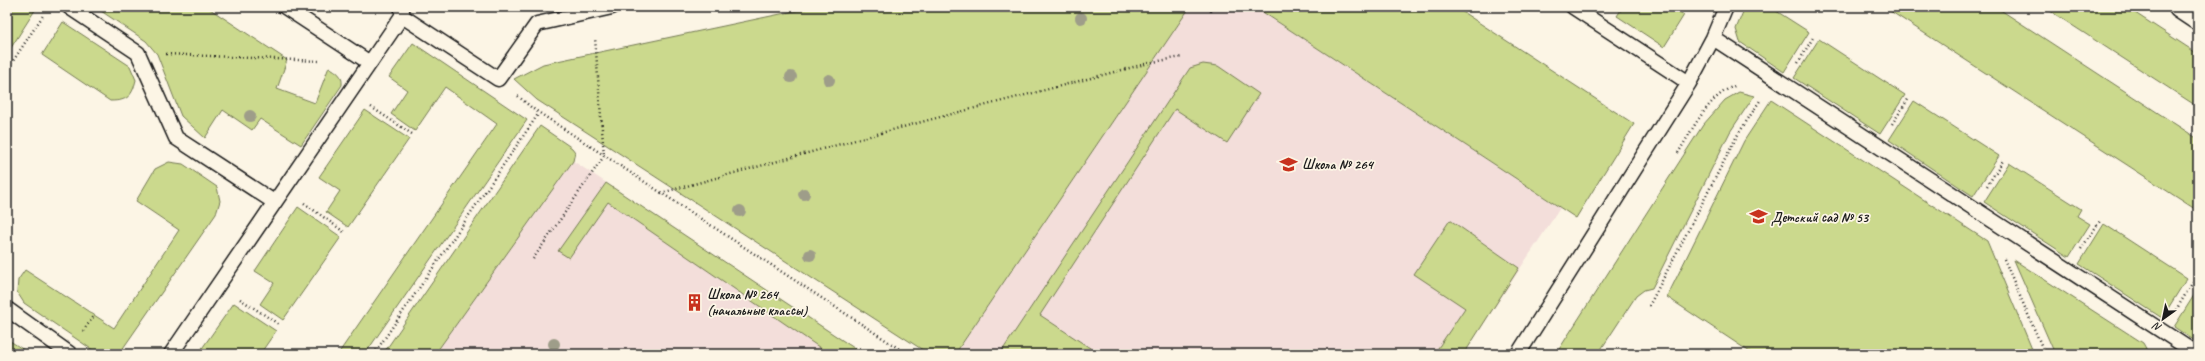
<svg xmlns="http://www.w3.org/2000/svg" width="2205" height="361" font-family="Caveat,sans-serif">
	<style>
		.built { fill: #f3deda }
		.green { fill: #cbd98d; stroke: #747a54 }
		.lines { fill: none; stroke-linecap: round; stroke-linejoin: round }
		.service-casing { stroke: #1c1c1c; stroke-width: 17 }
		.tertiary-casing { stroke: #1c1c1c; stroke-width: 25 }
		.path { stroke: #1c1c1c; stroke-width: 2.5; stroke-dasharray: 1 3; stroke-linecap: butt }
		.service { stroke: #fcf5e5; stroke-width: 14 }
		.tertiary { stroke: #fcf5e5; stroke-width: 22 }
		.tree { fill: #9e9d89 }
		.labels { text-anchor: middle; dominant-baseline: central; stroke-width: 3.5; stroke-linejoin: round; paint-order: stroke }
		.poi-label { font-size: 14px; font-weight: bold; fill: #1c1c1c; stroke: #fcf5e5; text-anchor: start }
	</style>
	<rect width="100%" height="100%" fill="#fcf5e5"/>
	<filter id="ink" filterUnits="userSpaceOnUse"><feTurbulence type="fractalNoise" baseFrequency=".025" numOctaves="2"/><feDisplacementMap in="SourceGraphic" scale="8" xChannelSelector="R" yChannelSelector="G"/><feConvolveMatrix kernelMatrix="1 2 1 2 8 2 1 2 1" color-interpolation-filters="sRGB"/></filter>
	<g filter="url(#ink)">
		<path class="built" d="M1190,7H1255L1560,208L1464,354H955Z
			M573,161L593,174L863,354H435Z"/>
		<path class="green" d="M7,7H37L7,54Z
			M95,7H207L287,60L277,89L315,103L329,67C337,72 343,75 342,85L301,145L260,119L252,130L223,110L205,138L181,116L157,54L146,41Z
			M814,7H1190L955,354H929L537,100L514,79L543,64Z
			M1255,7H1455L1634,124L1576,218Z
			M1623,7H1672L1684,15L1664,47L1617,16Z
			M1745,7H1770L1809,32L1784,72L1740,42L1736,29Z
			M1884,7H1996L2198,139V211Z
			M2044,7H2126L2198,54V107Z
			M63,22L130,66L136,80C132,96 128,101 110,101L42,55Z
			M1819,39L1905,95L1880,134L1794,78Z
			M413,43L527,120L365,354H338L497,124L445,87L415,131L391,114L407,90L389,77Z
			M1203,64L1218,66L1259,94L1227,143L1175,109L1040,315L1093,350L1091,354H1000L1190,68Z
			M1739,92L1754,96L1730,132L1652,288L1644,290L1636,296L1598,354H1556L1703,125L1725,100Z
			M1771,100L1987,241L2034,354H1753L1667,297L1744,141Z
			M1914,101L1999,156L1973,196L1889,140Z
			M365,110L409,139L348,227L326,212L340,191L319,177Z
			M540,126L572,148L575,152L573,161L435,354H383Z
			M169,162L183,164L217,187L220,201L216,214L119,354L97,353L24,303L17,292L18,280L25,270L114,328L179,230L136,201L155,169Z
			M2009,163L2081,209L2077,216L2090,224L2069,257L1984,202Z
			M606,183L863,354H829L608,202L569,258L558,251Z
			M298,207L341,237L283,320L260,304L274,283L255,271Z
			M1450,220L1519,268L1464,354H1434L1465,308L1414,274Z
			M2104,224L2187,278L2162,318L2079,264Z
			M2014,260L2143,343L2149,354H2055Z
			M2198,289V343L2174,327Z
			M234,303L276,331L260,354H198Z
			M7,339L30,354H7Z"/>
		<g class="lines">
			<defs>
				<path id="service" d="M69,7L138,53L176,138L274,202
					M285,7L370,63
					M402,7V16L498,79L537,24L612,7
					M1573,7L1689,83
					M1713,38L2197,354
					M7,309L70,354
					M171,354L402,16
					M1518,354L1689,83L1713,38L1726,7"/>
				<path id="tertiary" d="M2180,7L2198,19"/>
			</defs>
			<use href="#service" class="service-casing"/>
			<use href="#tertiary" class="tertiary-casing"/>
			<path class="path" d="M1211,7V14
				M166,54L319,61
				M1798,63L1814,36
				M9,67L44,14
				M518,96L532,108L907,354
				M371,107L412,134
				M1892,124L1909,98
				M1678,153C1693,129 1708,95 1737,85
				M1987,186L2004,159
				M661,193L925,121L1153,62L1182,57
				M304,203L344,232
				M2081,249L2100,221
				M533,259L604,156L595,38
				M2004,259L2045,354
				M240,299L280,325
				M1649,306L1737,136L1761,99
				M2176,310L2193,282
				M83,331L94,316
				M374,354L539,113"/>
			<use href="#service" class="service"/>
			<use href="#tertiary" class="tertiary"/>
		</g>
		<g class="tree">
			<circle cx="1081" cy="18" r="6"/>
			<circle cx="791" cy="77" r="6"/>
			<circle cx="829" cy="80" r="6"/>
			<circle cx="250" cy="116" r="6"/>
			<circle cx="804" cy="194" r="6"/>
			<circle cx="740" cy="211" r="6"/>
			<circle cx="810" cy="255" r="6"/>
			<circle cx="554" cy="344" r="6"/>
		</g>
	</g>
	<defs>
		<symbol id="school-bare" viewBox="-9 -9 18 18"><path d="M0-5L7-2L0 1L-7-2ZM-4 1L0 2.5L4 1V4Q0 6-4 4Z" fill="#c8321e" stroke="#fcf5e5" stroke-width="2.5" paint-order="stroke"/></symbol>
		<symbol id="building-bare" viewBox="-9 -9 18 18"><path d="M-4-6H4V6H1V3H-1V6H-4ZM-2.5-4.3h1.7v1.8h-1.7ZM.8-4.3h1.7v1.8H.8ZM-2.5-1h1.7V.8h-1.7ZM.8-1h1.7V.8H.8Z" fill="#c8321e" stroke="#fcf5e5" stroke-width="2.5" paint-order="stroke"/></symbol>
	</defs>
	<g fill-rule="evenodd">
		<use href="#school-bare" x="1276" y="152" width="25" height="25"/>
		<use href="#school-bare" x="1746" y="204" width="25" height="25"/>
		<use href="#building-bare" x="682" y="290" width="25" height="25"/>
	</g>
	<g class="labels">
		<g class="poi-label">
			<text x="1302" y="164">Школа № 264</text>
			<text x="1771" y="217">Детский сад № 53</text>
			<text x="707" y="294">Школа № 264<tspan x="707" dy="16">(начальные классы)</tspan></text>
		</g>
	</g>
	<rect width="2205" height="361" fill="none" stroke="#fcf5e5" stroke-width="24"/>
	<rect x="12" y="12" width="2181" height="337" fill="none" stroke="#1c1c1c" stroke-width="1.5" filter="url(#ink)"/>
	<g transform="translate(2163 319) rotate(213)" stroke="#fcf5e5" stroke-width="3" paint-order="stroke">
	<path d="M0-3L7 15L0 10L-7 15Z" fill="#1c1c1c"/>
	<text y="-6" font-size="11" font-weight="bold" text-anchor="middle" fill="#1c1c1c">N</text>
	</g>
</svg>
